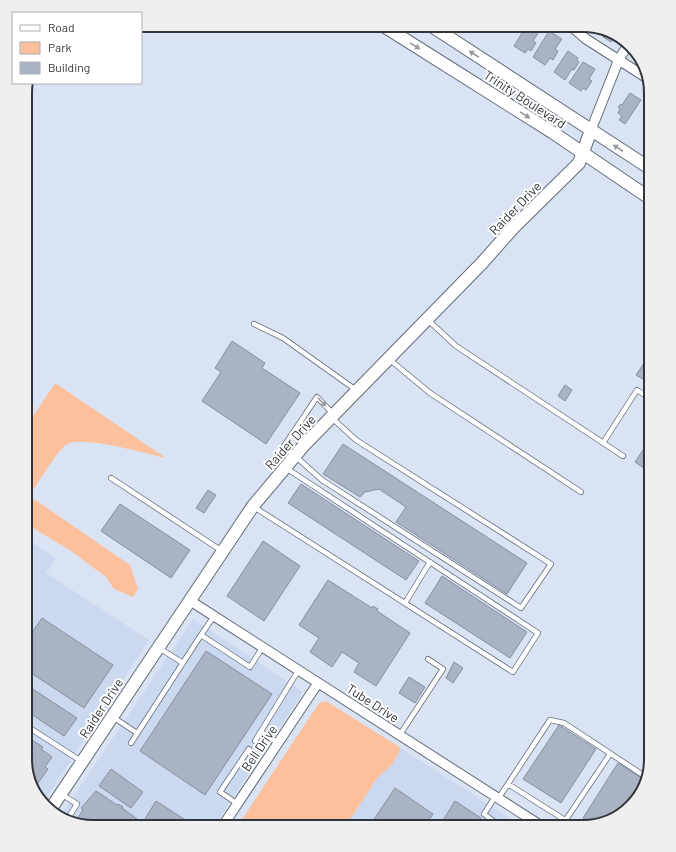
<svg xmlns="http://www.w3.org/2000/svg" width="676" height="852" font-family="Barlow,sans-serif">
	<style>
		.built { fill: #cbd9f0 }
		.green { fill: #fdc09c }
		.building { fill: #aab3c3; stroke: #868f9e }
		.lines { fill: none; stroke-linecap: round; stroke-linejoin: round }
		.lane-casing { stroke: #636c7a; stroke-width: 6 }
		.street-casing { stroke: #636c7a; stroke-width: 11 }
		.secondary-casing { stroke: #636c7a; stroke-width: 14 }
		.lane { stroke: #fff; stroke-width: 4.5 }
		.street { stroke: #fff; stroke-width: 9 }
		.secondary { stroke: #fff; stroke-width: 12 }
		.oneway { fill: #989a9d }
		.labels { text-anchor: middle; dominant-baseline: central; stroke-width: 4; stroke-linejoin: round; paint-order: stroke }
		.street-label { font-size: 13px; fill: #31353b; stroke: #fff }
		.rim { fill: none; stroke: #31353b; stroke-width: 2 }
	</style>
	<rect width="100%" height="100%" fill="#d9e3f3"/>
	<path class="built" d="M25,538L56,558L46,573L149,640L43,803L36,796L25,759Z
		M193,619L303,692L215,825L219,827H89L59,818Z
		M401,748L523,827H345L378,777L392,765Z"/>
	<path class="green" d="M55,383L166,458C147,454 80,434 66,445C56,452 41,479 33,490L31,497L130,565L138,589L133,597L114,589L106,577L71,551L25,523V428Z
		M326,701L401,748L392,765L378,777L345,827H237L319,703Z"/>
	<path class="building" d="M527,25H543L533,41L536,43L531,51L528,49L525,53L514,46Z
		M594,27L617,34L623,40L620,44L613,39L611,42L603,37L605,34Z
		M549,31L562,39L555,49L558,51L553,60L550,58L545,65L533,57Z
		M568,51L578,58L577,60L579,62L574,70L572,69L565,80L554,72Z
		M583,62L595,69L589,79L592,81L586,90L583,88L581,91L569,83Z
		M630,93L641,100L625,124L619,120L622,116L618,113L620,109L618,107L621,104L622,105Z
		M232,341L265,363L262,368L300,393L266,444L202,401L221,372L215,368Z
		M651,353V384L636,375Z
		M565,385L572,390L565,401L558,396Z
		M651,438V473L635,462Z
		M343,444L527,563L507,594L396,522L406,507L379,489L365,492L360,497L323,474Z
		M301,484L419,561L406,580L288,503Z
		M208,490L216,495L204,513L196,508Z
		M120,504L190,550L171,578L101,531Z
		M263,541L300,566L264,621L227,596Z
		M442,576L527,632L510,658L425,603Z
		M328,580L372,608L373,606L378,609L377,611L410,633L376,686L354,672L359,663L342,652L332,667L310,652L319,638L299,625Z
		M42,618L113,665L84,708L25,669V643Z
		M206,651L272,694L205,795L140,751Z
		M454,662L463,668L453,683L446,678Z
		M409,677L425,687L415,703L399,693Z
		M25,684L77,718L64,736L25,710Z
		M559,725L596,749L561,803L523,779Z
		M29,738L43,747L41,749L52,757L45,767L48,769L38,783L36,782L33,786L25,759V739L28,741Z
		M618,763L645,780L642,793L620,816L593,824L583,818Z
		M111,769L143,792L131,808L99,786Z
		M395,788L433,814L424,827H369Z
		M96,791L117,805L118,804L123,807L122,808L137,819L132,827H96L77,819L83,810L81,808Z
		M156,801L187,821L183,827H140Z
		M455,801L481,818L475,827H439Z"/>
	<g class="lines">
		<defs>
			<path id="lane" d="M428,320L456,346L623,456
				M254,324L283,338L356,390
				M389,359L430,393L581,492
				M332,418L356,440L551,564L521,608L322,480L284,446L317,397L333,414
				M603,443L637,390L651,399
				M111,478L222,551
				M254,507L513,672L538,633L286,468
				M405,603L430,562
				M214,616L201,635L250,667L262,648
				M159,648L183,663
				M113,717L137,733
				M25,725L81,761
				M261,732L278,743
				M399,736L443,669L428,659
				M255,741L298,671
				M131,743L201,635
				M508,784L576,827
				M61,794L77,804L67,820
				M498,799L550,720L564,723L646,777
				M238,804L220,792L249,749
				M493,827L496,823L484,814L495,797
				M561,827L610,754"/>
			<path id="street" d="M570,25L586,39L647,78
				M591,130L619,59L628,45
				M189,600L543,827
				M222,827L318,683"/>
			<path id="secondary" d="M382,25L552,132L651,199
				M430,25L651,169
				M50,810L253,506L305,444L482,263L514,227L579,163L591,130"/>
		</defs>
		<use href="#lane" class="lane-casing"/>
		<use href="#street" class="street-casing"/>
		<use href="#secondary" class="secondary-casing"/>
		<use href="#lane" class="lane"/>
		<use href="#street" class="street"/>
		<use href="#secondary" class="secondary"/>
	</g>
	<defs><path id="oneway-solid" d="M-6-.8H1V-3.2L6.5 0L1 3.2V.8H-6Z"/></defs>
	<g class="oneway">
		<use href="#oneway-solid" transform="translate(415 46) rotate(32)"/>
		<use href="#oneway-solid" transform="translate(474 54) rotate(-147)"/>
		<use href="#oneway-solid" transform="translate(525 115) rotate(32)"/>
		<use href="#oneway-solid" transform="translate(618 148) rotate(-147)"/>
		<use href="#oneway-solid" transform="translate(322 402) rotate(46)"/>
	</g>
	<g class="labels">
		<g class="street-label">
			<text transform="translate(525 99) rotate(33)">Trinity Boulevard</text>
			<text transform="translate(515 208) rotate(-46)">Raider Drive</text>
			<text transform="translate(290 442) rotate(-48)">Raider Drive</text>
			<text transform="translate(373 703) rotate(33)">Tube Drive</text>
			<text transform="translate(101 708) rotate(-57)">Raider Drive</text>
			<text transform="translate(259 748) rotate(-56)">Bell Drive</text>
		</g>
	</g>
	<path d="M0 0H676V852H0ZM93 32H583A61 61 0 0 1 644 93V759A61 61 0 0 1 583 820H93A61 61 0 0 1 32 759V93A61 61 0 0 1 93 32Z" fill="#efefef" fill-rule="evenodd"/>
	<path class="rim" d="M93 32H583A61 61 0 0 1 644 93V759A61 61 0 0 1 583 820H93A61 61 0 0 1 32 759V93A61 61 0 0 1 93 32Z"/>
	<rect x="12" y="12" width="130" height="72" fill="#ffffff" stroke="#adaeb1"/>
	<rect x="20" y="25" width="20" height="6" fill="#ffffff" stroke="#adaeb1"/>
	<text x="48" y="32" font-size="12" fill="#31353b">Road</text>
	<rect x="20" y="42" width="20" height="12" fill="#fdc09c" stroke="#adaeb1"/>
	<text x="48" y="52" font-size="12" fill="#31353b">Park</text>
	<rect x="20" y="62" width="20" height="12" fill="#aab3c3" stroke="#adaeb1"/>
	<text x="48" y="72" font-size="12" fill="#31353b">Building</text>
</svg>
